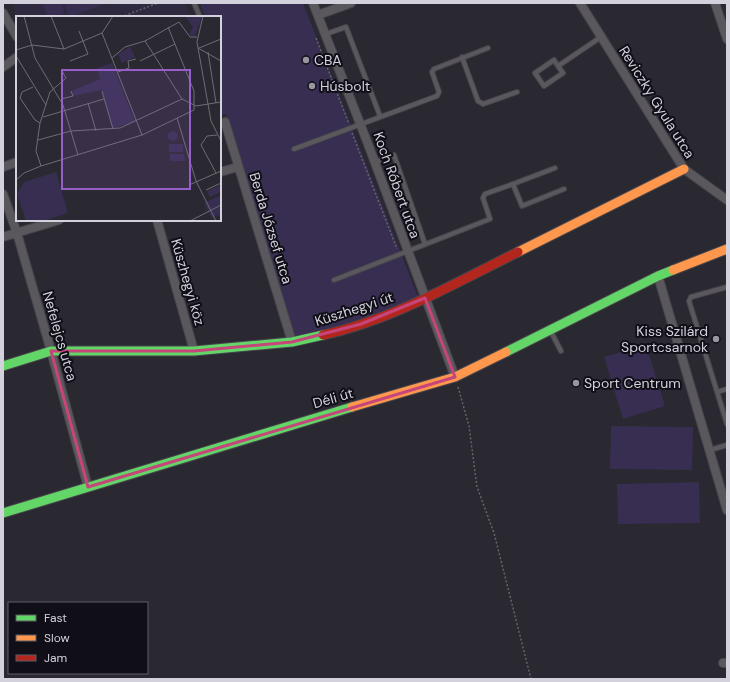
<svg xmlns="http://www.w3.org/2000/svg" width="730" height="682" font-family="'DM Sans',sans-serif">
	<style>
		.built { fill: #2f2a3f }
		.green { fill: #382e52 }
		.lines { fill: none; stroke-linecap: round; stroke-linejoin: round }
		.lane-casing { stroke: #46444c; stroke-width: 6 }
		.street-casing { stroke: #46444c; stroke-width: 10 }
		.fast-casing { stroke: #46444c; stroke-width: 11 }
		.slow-casing { stroke: #46444c; stroke-width: 11 }
		.jam-casing { stroke: #46444c; stroke-width: 11 }
		.path { stroke: #666468; stroke-width: 1.5; stroke-dasharray: 2 2; stroke-linecap: butt }
		.lane { stroke: #5a585c; stroke-width: 4 }
		.street { stroke: #5a585c; stroke-width: 8 }
		.fast { stroke: #63d668; stroke-width: 9 }
		.slow { stroke: #ff974d; stroke-width: 9 }
		.jam { stroke: #b3261e; stroke-width: 9 }
		.marked { fill: none; stroke: #c6467b; stroke-width: 3; stroke-linejoin: round }
		.poi-dot { fill: #9896a0; stroke: #100e16; stroke-width: 1.5 }
		.labels { text-anchor: middle; dominant-baseline: central; stroke-width: 4; stroke-linejoin: round; paint-order: stroke }
		.poi-label { font-size: 14px; fill: #d3d1dc; stroke: #100e16; text-anchor: start }
		.street-label { font-size: 14px; fill: #d3d1dc; stroke: #100e16 }
		.inset-road { fill: none; stroke: #6e6c75; stroke-width: 1 }
		.view { fill: #955ec8; fill-opacity: 0.15; stroke: #955ec8; stroke-width: 2 }
		.inset-edge { fill: none; stroke: #d3d1dc; stroke-width: 2 }
	</style>
	<rect width="100%" height="100%" fill="#2a2831"/>
	<path class="built" d="M12,3H185L191,17H17V18Z"/>
	<path class="green" d="M42,3H61L65,13L55,17H48Z
		M64,3H107L69,17Z
		M200,3H303L418,297L362,319L325,330L293,337L226,114L220,115V17H205Z
		M646,345L665,406L623,419L604,357Z
		M611,426L693,427L692,470L610,469Z
		M699,482L700,523L618,524L617,484Z"/>
	<g class="lines">
		<defs>
			<path id="lane" d="M194,3L200,17
				M326,34L346,27L380,116
				M462,57L478,101L483,104L517,92
				M558,66L563,73L544,86L535,73L554,60L558,66L601,37
				M294,149L437,96L439,92L432,72L434,69L488,48
				M375,162L394,155L425,244
				M513,184L555,168
				M334,280L490,219L483,198L485,194L513,184L522,206L564,189
				M727,287L691,297L689,301L727,424
				M550,330L561,351
				M717,392L727,389
				M710,450L727,445"/>
			<path id="street" d="M313,3L368,144L455,377
				M580,3L684,169L727,200
				M715,3L727,39
				M3,13L17,37
				M318,15L351,3
				M3,67L17,57
				M225,122L292,342
				M3,167L17,162
				M220,172L238,167
				M3,194L17,233L51,351L88,487
				M157,220L194,351
				M3,237L59,220
				M658,276L727,510
				M723,663H727"/>
			<path id="fast" d="M506,352L658,276L673,270
				M3,366L51,351H194L292,342L323,335
				M3,513L352,407"/>
			<path id="slow" d="M518,252L684,169
				M673,270L727,249
				M352,407L455,377L506,352"/>
			<path id="jam" d="M323,335C392,320 455,283 518,252"/>
		</defs>
		<use href="#lane" class="lane-casing"/>
		<use href="#street" class="street-casing"/>
		<use href="#fast" class="fast-casing"/>
		<use href="#slow" class="slow-casing"/>
		<use href="#jam" class="jam-casing"/>
		<path class="path" d="M121,17L158,3
			M316,38L349,124
			M352,133L397,249
			M458,387L469,426L477,487L494,533L531,679"/>
		<use href="#lane" class="lane"/>
		<use href="#street" class="street"/>
		<use href="#fast" class="fast"/>
		<use href="#slow" class="slow"/>
		<use href="#jam" class="jam"/>
	</g>
	<path class="marked" d="M425,298L455,377L88,487L51,351H194L292,342L361,324Z"/>
	<g class="poi-dot">
		<circle cx="306" cy="60" r="4"/>
		<circle cx="312" cy="86" r="4"/>
		<circle cx="716" cy="339" r="4"/>
		<circle cx="576" cy="383" r="4"/>
	</g>
	<g class="labels">
		<g class="poi-label">
			<text x="314" y="60">CBA</text>
			<text x="320" y="86">Húsbolt</text>
			<text x="708" y="331" text-anchor="end">Kiss Szilárd<tspan x="708" dy="16">Sportcsarnok</tspan></text>
			<text x="584" y="383">Sport Centrum</text>
		</g>
		<g class="street-label">
			<text transform="translate(657 102) rotate(58)">Reviczky Gyula utca</text>
			<text transform="translate(397 185) rotate(70)">Koch Róbert utca</text>
			<text transform="translate(271 228) rotate(73)">Berda József utca</text>
			<text transform="translate(188 282) rotate(74)">Küszhegyi köz</text>
			<text transform="translate(354 309) rotate(-18)">Küszhegyi út</text>
			<text transform="translate(60 336) rotate(74)">Nefelejcs utca</text>
			<text transform="translate(333 398) rotate(-16)">Déli út</text>
		</g>
	</g>
	<g transform="translate(16 16)">
		<rect width="205" height="205" fill="#2a2831"/>
		<path d="M169,0H186L179,20L173,19L177,11ZM114,31L119,41L106,47L102,38ZM96,47L119,106L97,112L86,74L57,80L56,75L84,63L81,52ZM152 120a5 5 0 1 1 10 0a5 5 0 1 1-10 0ZM153,128H167V136H153ZM154,138H168L169,145H154ZM40,156L52,197L27,205H10L1,178L8,166ZM205,169V176L194,181L191,175ZM205,179V202L202,199L196,202L188,187Z" fill="#382e52"/>
		<path class="inset-road" d="M8,0L19,42L47,89L62,139M35,0L48,33M187,0L181,26L195,105L205,125M86,17L126,119M129,25L166,83L180,90L205,86M182,32L205,45M183,32L205,23M0,34L16,29L48,33L86,17L97,0M192,36L200,87M0,40L30,89M96,42L109,31L129,25L163,6L174,21H181M54,45L72,38L63,15M124,45L159,28M102,56L113,52L112,45L120,43M17,71L6,76L4,82L19,104L24,107M86,75L97,113M45,83L57,80L55,75M72,87L80,115M27,101L88,83M161,102L180,165L200,205M22,124L55,115L104,112L166,83M25,150L20,135L24,107L34,76L50,62L46,55M200,157L185,129L191,120L201,119M0,164L8,157L25,150L126,119L178,94V75L152,11M173,169L205,155M190,174L205,167M174,205L205,189"/>
		<path class="view" d="M46,54H174V173H46Z"/>
		<rect width="205" height="205" class="inset-edge"/>
	</g>
	<rect width="730" height="682" fill="none" stroke="#d3d1dc" stroke-width="8"/>
	<rect x="8" y="602" width="140" height="72" fill="#100e16" stroke="#5e5c65"/>
	<rect x="16" y="615" width="20" height="6" fill="#63d668" stroke="#5e5c65"/>
	<text x="44" y="622" font-size="12" fill="#d3d1dc">Fast</text>
	<rect x="16" y="635" width="20" height="6" fill="#ff974d" stroke="#5e5c65"/>
	<text x="44" y="642" font-size="12" fill="#d3d1dc">Slow</text>
	<rect x="16" y="655" width="20" height="6" fill="#b3261e" stroke="#5e5c65"/>
	<text x="44" y="662" font-size="12" fill="#d3d1dc">Jam</text>
</svg>
